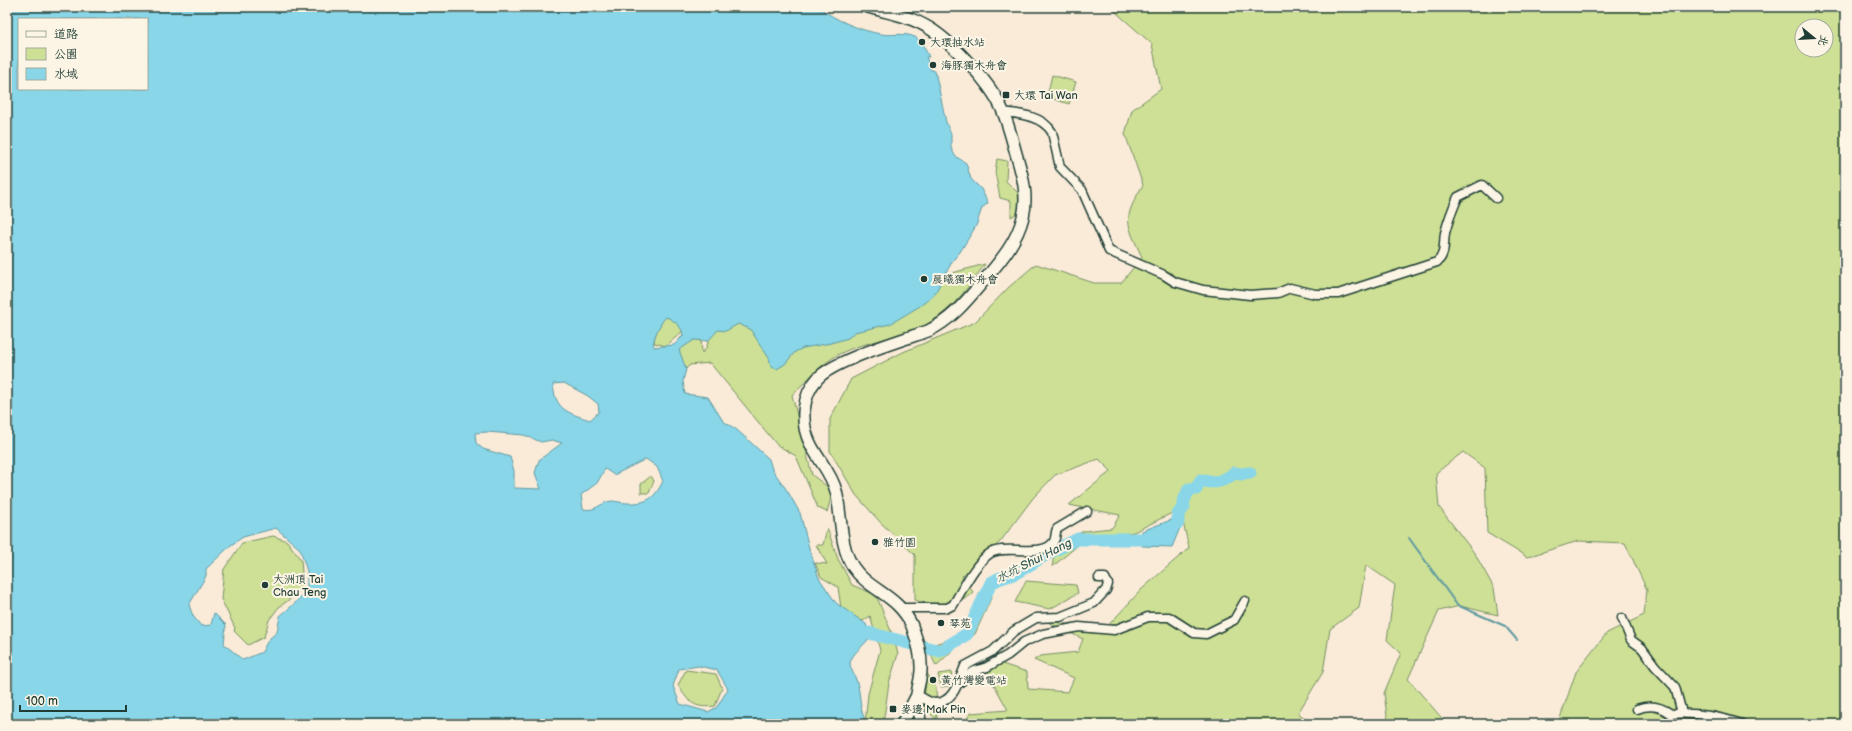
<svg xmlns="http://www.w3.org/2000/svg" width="1852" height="731" font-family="'Balsamiq Sans','LXGW WenKai TC',sans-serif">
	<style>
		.green { fill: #cde095; stroke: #768e64; fill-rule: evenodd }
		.water { fill: #89d6e9; stroke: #5f99a1; fill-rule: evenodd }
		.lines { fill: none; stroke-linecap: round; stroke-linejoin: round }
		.stream { stroke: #5f99a1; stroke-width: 2 }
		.river { stroke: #89d6e9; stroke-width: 13 }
		.minor-casing { stroke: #1f3d34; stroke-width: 11 }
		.major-casing { stroke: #1f3d34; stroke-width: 14 }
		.minor { stroke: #fcf5e5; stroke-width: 8 }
		.major { stroke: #fcf5e5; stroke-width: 11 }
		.poi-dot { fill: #1f3d34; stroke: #fcf5e5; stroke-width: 1.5 }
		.labels { text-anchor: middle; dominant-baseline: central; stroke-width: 4; stroke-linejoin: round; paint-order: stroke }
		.poi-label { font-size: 11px; fill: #1f3d34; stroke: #fcf5e5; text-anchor: start }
		.water-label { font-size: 12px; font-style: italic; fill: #345c58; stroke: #fcf5e5 }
	</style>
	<rect width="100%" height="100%" fill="#faebd8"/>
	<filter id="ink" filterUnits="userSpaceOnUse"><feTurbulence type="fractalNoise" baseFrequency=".025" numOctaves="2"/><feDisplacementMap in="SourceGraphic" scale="8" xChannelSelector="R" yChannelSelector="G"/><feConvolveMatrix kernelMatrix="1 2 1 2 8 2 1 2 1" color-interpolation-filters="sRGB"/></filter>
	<g filter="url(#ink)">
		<path class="green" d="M1110,7H1845V724H1558L1576,672L1607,633L1644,615L1647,590L1625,543L1578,541L1527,557L1487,533L1485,468L1463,452L1436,473L1439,507L1475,554L1494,588L1498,615L1460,606L1439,611L1408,679L1447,724H1388L1384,693L1401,653L1387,640L1395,585L1366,565L1359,608L1330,629L1323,672L1298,713L1313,724H962L971,713L1008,710L987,672L1002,664L1027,672L1028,689L1068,692L1074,678L1034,660L1040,656L1078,652L1083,639L1043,620L1104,630L1142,589L1189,548L1180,509L1134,532L1083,541L1052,567L1056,544L1084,531L1112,528L1120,515L1069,505L1111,471L1099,459L1055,475L1033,498L1000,542L962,576L973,592C954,611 937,607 915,600V555L881,523L856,495L830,451V419L851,379L903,352L975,322L1009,287L1036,264L1094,283H1121L1142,257C1126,222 1122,220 1143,185L1125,134L1132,110L1161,89L1152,44ZM1802,26H1826V50H1802Z
			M1052,75L1076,82L1069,104L1047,97Z
			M997,159L1007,161L1006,181L1019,194L1020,212L1011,217V201L1000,198L995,172Z
			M985,264C966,291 947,317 915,330C894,338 870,341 848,350C825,359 809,378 792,395L812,475L833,491L827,512L818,508L796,456L777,445L710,363L690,365L675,379L669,354L687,329L700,325L702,353L706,348L712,331L738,316L947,271L945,275Z
			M671,316L684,330L666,346L654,343L657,317Z
			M651,476L654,481L649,493H641V484Z
			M827,528L838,559L852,585L876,595L893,636L898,654L889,683L883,724H865L868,694L880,650L870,616L863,621L842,615L838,587L821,577L815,563L827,564L816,545H823Z
			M273,536L287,541L301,560L303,585L296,595L279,607L269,620L264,637L248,645L234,631L235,628L221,599L224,569L242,543Z
			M1026,581L1076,585L1078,593L1050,609L1015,602Z
			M979,593L992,596L975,634L957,646L936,666L927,646L962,636L979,605Z
			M686,670L716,674L722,688L715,706C694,709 688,702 678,685Z
			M952,672L949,686L941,687L938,674Z
			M927,673L936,688L937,720L923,707Z"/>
		<path class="water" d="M7,7H819C834,20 862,31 881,34C892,36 903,32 915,37C921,40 926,51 929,57H926L931,70L935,71L946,122L951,134V148L955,156L966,163L971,179L981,189L988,203L982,208L976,226L960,252L953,260L934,295L920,306L890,324L855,332L848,338L831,343L803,348L795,352L785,364L777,369L771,367L769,358L750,329L738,324L726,331L718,330L708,341L694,340L679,350L686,369L683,381L685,394L708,397L723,421L737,430L769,459L772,469L788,492L800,513L809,548L819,578L836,603L866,624L870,636C866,645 855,650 851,660C848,665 853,672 855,677C862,693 858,709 867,724H7ZM19,19H147V89H19ZM666,317C674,320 683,327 683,336L674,345L654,347C651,342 661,321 666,317ZM564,383L588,396L598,404L599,412L590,420C568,413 555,410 553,384ZM487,432L524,435L541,442L552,440L562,443L539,460L535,473L541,489L514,488V471L510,457L483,449L476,443L475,433ZM646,459L657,467L663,481C655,498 647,504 627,503C622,503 616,501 612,501C600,502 597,512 583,509L581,495L597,483L605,469L614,475ZM276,528L300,549L307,571V590L294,604L280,616L277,632L268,640L262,652L243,660L224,644L226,625L214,613L211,625L201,626L193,616L189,605L206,576V569L231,545L243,537ZM699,666L717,670L728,689L717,707L708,712L680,704L673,686L679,669Z
			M1176,518L1182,523L1172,547L1142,546V531Z"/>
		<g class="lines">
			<path class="stream" d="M1409,538L1457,605L1505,626L1517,640"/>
			<path class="river" d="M1178,523V514L1184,507L1183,503L1189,489H1196L1201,480C1213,484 1224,482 1234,473L1242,474L1250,473
				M869,633L940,651L967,634L991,583L998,579L1016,573L1047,554L1078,539H1143"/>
			<defs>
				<path id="minor" d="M1003,112C1021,114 1042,116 1052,132L1060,167L1082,190L1109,251L1164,275L1175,282L1203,290L1250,295L1278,293L1290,288L1315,294H1338L1437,262C1446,254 1443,245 1445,233C1448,221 1453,208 1458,197L1482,185L1496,198
					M900,608H947L953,605C963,589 974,565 989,554C1004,543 1045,559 1054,541C1056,538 1055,532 1057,529L1087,511
					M1622,618L1631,640L1642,648L1655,666L1675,687L1682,713
					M958,684L972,672L987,667L1008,655L1024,642L1043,634L1079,627L1114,630L1148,617H1169L1194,633L1206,634L1234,620L1245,601
					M917,695C922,697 929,703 935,703C954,703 959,680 965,666L993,651L1014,631L1036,618L1060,617L1094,603L1106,590L1108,584L1105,578H1099
					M1637,709C1650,704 1660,706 1671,714C1694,712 1720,717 1742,724"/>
				<path id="major" d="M868,7C889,13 910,16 929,28C952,42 988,81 1000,105C1008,121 1012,140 1017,157C1023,177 1028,196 1023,217C1017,241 1002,259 986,278C968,299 953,319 928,331C902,340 835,360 818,378C802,395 800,422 810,443C818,460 831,472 836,491C842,515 839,545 853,567C869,591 899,595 912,626C917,640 922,655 921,670C921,678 918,686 917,694C916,704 920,714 920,724
					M902,724L917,695"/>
			</defs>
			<use href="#minor" class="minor-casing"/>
			<use href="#major" class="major-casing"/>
			<use href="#minor" class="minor"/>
			<use href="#major" class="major"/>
		</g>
	</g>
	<g class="poi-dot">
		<circle cx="922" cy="42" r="4"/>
		<circle cx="933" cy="65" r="4"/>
		<rect x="1002" y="91" width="8" height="8" rx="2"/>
		<circle cx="924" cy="279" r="4"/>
		<circle cx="875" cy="542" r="4"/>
		<circle cx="265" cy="585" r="4"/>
		<circle cx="941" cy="623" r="4"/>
		<circle cx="933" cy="680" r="4"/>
		<rect x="889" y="705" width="8" height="8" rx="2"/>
	</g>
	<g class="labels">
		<g class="poi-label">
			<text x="930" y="42">大環抽水站</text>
			<text x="941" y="65">海豚獨木舟會</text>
			<text x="1014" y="95">大環 Tai Wan</text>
			<text x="932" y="279">晨曦獨木舟會</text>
			<text x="883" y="542">雅竹園</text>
			<text x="273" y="579">大洲頂 Tai<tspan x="273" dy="13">Chau Teng</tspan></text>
			<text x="949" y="623">琴苑</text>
			<text x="941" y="680">黃竹灣變電站</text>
			<text x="901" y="709">麥邊 Mak Pin</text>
		</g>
		<g class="water-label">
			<text transform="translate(1034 561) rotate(-27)">水坑 Shui Hang</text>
		</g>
	</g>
	<rect width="1852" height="731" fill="none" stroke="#fcf5e5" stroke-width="24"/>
	<rect x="12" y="12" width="1828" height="707" fill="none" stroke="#1f3d34" stroke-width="1.5" filter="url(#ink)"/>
	<rect x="18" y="18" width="130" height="72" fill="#fcf5e5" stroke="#a4ab9e"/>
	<rect x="26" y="31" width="20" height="6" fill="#fcf5e5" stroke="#a4ab9e"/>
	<text x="54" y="38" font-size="12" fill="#1f3d34">道路</text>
	<rect x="26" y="48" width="20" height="12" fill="#cde095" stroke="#a4ab9e"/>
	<text x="54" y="58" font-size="12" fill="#1f3d34">公園</text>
	<rect x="26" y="68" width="20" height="12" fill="#89d6e9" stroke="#a4ab9e"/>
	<text x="54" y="78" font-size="12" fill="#1f3d34">水域</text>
	<g transform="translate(1814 38) rotate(108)"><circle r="19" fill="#fcf5e5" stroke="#a4ab9e"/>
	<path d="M0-3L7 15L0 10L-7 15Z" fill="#1f3d34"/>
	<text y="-6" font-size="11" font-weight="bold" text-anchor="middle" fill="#1f3d34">北</text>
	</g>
	<path d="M20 705v6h106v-6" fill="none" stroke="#1f3d34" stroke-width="2"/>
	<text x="26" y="705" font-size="12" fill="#1f3d34" stroke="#fcf5e5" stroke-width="3" paint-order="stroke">100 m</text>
</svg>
